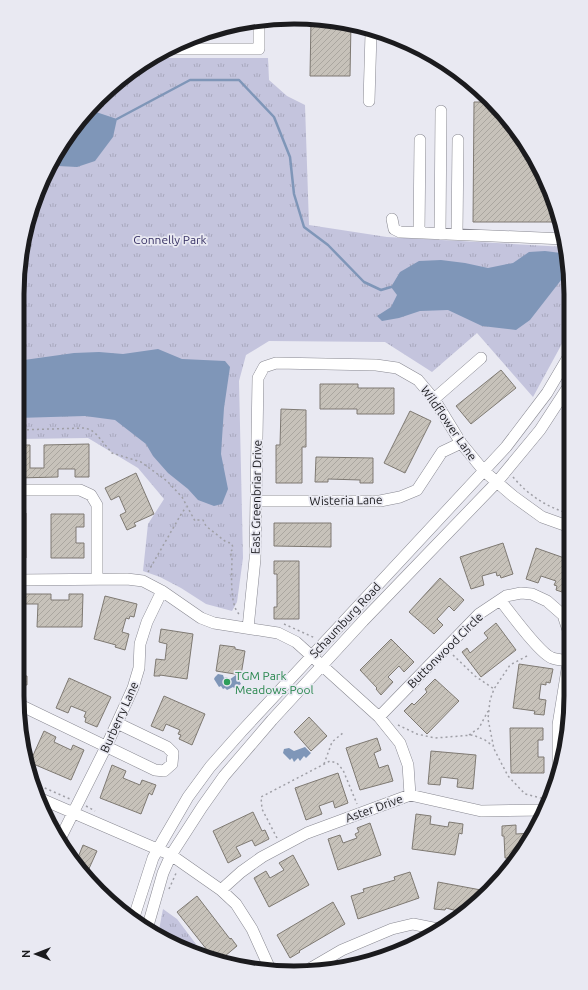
<svg xmlns="http://www.w3.org/2000/svg" width="588" height="990" font-family="Ubuntu,sans-serif">
	<style>
		.park { fill: url(#park-tufts) }
		.water { fill: #7f96b8 }
		.lines { fill: none; stroke-linecap: round; stroke-linejoin: round }
		.stream { stroke: #7f96b8; stroke-width: 2.5 }
		.building { fill: url(#building-hatch); stroke: #7e7972 }
		.minor-casing { stroke: #888891; stroke-width: 12 }
		.path { stroke: #9f9fa6; stroke-width: 1.5; stroke-dasharray: 2 3; stroke-linecap: butt }
		.minor { stroke: #fff; stroke-width: 11 }
		.leisure-dot { fill: #2e9e5b; stroke: #e9e9f2; stroke-width: 1.5 }
		.labels { text-anchor: middle; dominant-baseline: central; stroke-width: 3.5; stroke-linejoin: round; paint-order: stroke }
		.park-label { font-size: 12px; fill: #373164; stroke: #e9e9f2 }
		.street-label { font-size: 12px; fill: #1b1b1e; stroke: #e9e9f2 }
		.leisure-label { font-size: 12px; fill: #27864d; stroke: #e9e9f2; text-anchor: start }
		.rim { fill: none; stroke: #1b1b1e; stroke-width: 5 }
	</style>
	<defs>
		<pattern id="park-tufts" width="24" height="20" patternUnits="userSpaceOnUse"><rect width="24" height="20" fill="#c4c4dd"/><path d="M3 7l-1-3M5 7V3M7 7l1-3M15 17l-1-3M17 17v-4M19 17l1-3" fill="none" stroke="#a8a8bd"/></pattern>
		<pattern id="building-hatch" width="6" height="6" patternUnits="userSpaceOnUse"><rect width="6" height="6" fill="#c7c2ba"/><path d="M-1 1l2-2M0 6l6-6M5 7l2-2" fill="none" stroke="#aaa69f"/></pattern>
	</defs>
	<rect width="100%" height="100%" fill="#e9e9f2"/>
	<path class="park" d="M151,58H268L269,80L287,96L305,105L309,225L387,237L566,247L570,276V329L533,397L477,333L432,372L385,342L269,341L246,355L239,381L243,558L237,602L232,611L206,604L181,588L160,577L143,571L148,524L164,499L138,468L88,438L17,439L18,276L32,205L64,140L98,98L103,94L116,93V84L140,64Z
		M163,909L177,919L202,952L205,958L158,935Z"/>
	<path class="water" d="M87,112H96L117,119L113,137L95,161L77,167L58,166L52,164L64,140Z
		M545,251L561,253L568,262L565,275L530,320L516,330L482,326L448,310L420,311L399,318L382,321L377,316L391,307L397,295L391,287L400,272L419,261L441,260L465,263L488,268L513,263L529,252Z
		M158,349L182,359L225,361L230,367L224,408L221,454L228,489L222,504L214,506L198,500L188,489L168,473L153,456L146,444L115,420L85,416L17,418V361L74,353L99,352L123,354Z
		M218,674L223,675L224,678L227,677L229,680L236,675L241,684L234,688L233,687L227,690L225,688L223,689L221,686L219,687L214,679L215,677Z
		M305,747L311,753L306,758L304,756L300,761L298,758L294,762L292,758L290,760L283,753L284,749L289,748L294,751Z"/>
	<g class="lines">
		<path class="stream" d="M117,119L190,80H239L274,117L290,157L294,194L304,227L328,245L364,282L381,290L391,287"/>
	</g>
	<path class="building" d="M311,19L351,23L350,76H310Z
		M474,102H492L502,111L534,156L561,222H473Z
		M501,370L516,388L471,424L456,406Z
		M320,384H358V388H394V414H357V409H320Z
		M281,409L306,410V447H302V483H276V445H280Z
		M410,411L431,421L405,473L384,463Z
		M89,444V477H75V469H58V477L17,478V445H30V468H44V445Z
		M316,457L373,458V483H360V480L328,479V482H315Z
		M136,473L154,514L134,523L136,526L127,530L120,515L126,512L119,496L111,500L105,488Z
		M17,513H26V558L17,559Z
		M51,514H84V527H76V543H84V558H51Z
		M274,523H331V547L274,546Z
		M503,543L513,574L501,578L500,575L497,576L496,572L482,576L484,585L471,589L460,557Z
		M536,548L570,560V588L568,594L556,590L557,586L554,585L556,581L541,576L538,583L526,579Z
		M274,561H299V619H274V607H277V574H274Z
		M440,578L464,600L454,611L449,606L437,619L443,625L434,634L409,612Z
		M17,594H51V600H69V594H83L82,627H37L38,604H17Z
		M105,596L137,604L134,617L130,616L129,619L126,618L122,632L129,634L125,650L115,647L116,645L94,639Z
		M496,623L516,650L481,677L462,652L467,648L470,653L488,638L484,633Z
		M161,629L193,634L187,679L160,675V676H154L156,659L165,660L167,644L159,642Z
		M391,639L414,662L404,672L399,666L388,677L393,682L381,695L376,689L377,688L360,670Z
		M220,645L235,647V649L245,651L241,675L216,671Z
		M17,652H25V676H27V685H17Z
		M519,664L553,669L550,683L546,682V685L541,684L539,699L546,700L544,715L534,714L535,711L513,708Z
		M69,678L111,697L97,727L85,722L86,718L84,717L86,712L71,706L68,713L56,708Z
		M435,679L459,701L427,734L404,711L412,703L414,705L427,692L425,689Z
		M164,696L205,714L192,745L179,739L181,735L178,734L180,730L166,724L163,731L151,726Z
		M309,717L327,736L311,751L294,732Z
		M510,728H543V740H538V757H544V773H511Z
		M44,731L56,737L54,742L71,750L73,745L84,750L71,780L31,763V760Z
		M377,738L381,750L374,753L379,768L388,765L393,781L360,790L346,748Z
		M431,751L476,755L473,789L457,787L458,779L441,777L440,785L428,784Z
		M112,765L126,771L123,778L140,785L142,780L156,785L152,795L149,793L141,814L100,798Z
		M338,773L348,803L335,808L333,801L319,806L322,814L306,820L295,788Z
		M253,812L262,831L265,830L269,839L255,846L252,840L236,847L241,856L228,863L213,831Z
		M416,814L431,816L430,824L448,827L449,822L463,824L462,834L459,833L455,855L412,849Z
		M370,823L381,855L338,870L328,839L340,835L343,843L357,838L355,834L359,832L357,828Z
		M516,825V834L532,833L524,850L517,858H505L504,836H502V826Z
		M83,845L97,851L87,873L79,869L75,865Z
		M293,855L309,885L269,907L254,878L266,871L270,878L284,870L279,863Z
		M410,872L419,898L358,919L351,896L364,892L363,889L395,880L394,877Z
		M438,882L481,890L480,897L465,913L446,908L445,910L434,909Z
		M197,896L230,939L231,938L237,946L219,961L215,960L177,912Z
		M333,902L345,924L299,951L300,952L290,958L277,935Z"/>
	<g class="lines">
		<defs>
			<path id="minor" d="M167,49H259V20
				M369,101L371,33H383
				M392,219L394,229L400,232L564,239
				M419,233L420,140
				M440,234L441,111
				M457,234L458,140
				M434,399L481,358
				M17,490H80L91,495L97,505V579
				M256,501H380L400,497L417,490L442,452L461,443
				M17,580L127,579L143,581L162,591L201,618L214,623L278,633L296,642L379,717L400,743L408,765L410,795
				M500,600C510,612 539,653 552,658C558,660 564,660 570,661
				M248,628L255,559L258,378L264,367L276,363L376,365L397,368L418,380L434,399L461,443L484,471L513,496L542,517L570,527
				M18,704L155,770L164,771L172,764L173,753L167,747L117,723
				M379,717L479,614L506,596L521,593L532,594L547,601L563,615L569,633L570,651L558,725V777
				M39,798L171,855L221,890L236,904L252,929L270,969
				M60,839L106,747L133,688L139,668L140,644L147,622L162,591
				M221,890L241,872L262,857L307,833L410,795L481,811L544,810
				M133,920L153,858L163,840L188,797L210,767L241,732L506,447L547,393L570,354
				M147,929L163,873L171,855L202,807L224,776L272,720L363,621L497,482L540,430L570,384
				M306,971L342,950L392,929L413,924L438,929"/>
		</defs>
		<use href="#minor" class="minor-casing"/>
		<path class="path" d="M17,430L85,428L91,430L97,435L112,453L141,462L167,481L182,497L195,521L198,520H203L206,526L226,542L231,543C233,546 234,549 230,552L232,557C232,571 229,604 239,614
			M513,477C529,496 547,507 570,514
			M148,572L180,516L186,507
			M284,624L315,638
			M453,655L475,676L494,689
			M527,656L510,665L494,689L490,700L488,719L494,749L508,776L525,794L549,800
			M398,725L417,734L435,738L473,735L485,740L493,746
			M469,735L479,728L488,711
			M324,764L332,742L344,732
			M31,782L70,799
			M86,806L95,811
			M277,838L262,809L261,797L330,761L337,763L343,770L357,804
			M169,889L177,871"/>
		<use href="#minor" class="minor"/>
	</g>
	<circle class="leisure-dot" cx="227" cy="682" r="4"/>
	<g class="labels">
		<g class="park-label">
			<text x="170" y="239">Connelly Park</text>
		</g>
		<g class="street-label">
			<text transform="translate(449 423) rotate(55)">Wildflower Lane</text>
			<text transform="translate(256 497) rotate(-89)">East Greenbriar Drive</text>
			<text transform="translate(346 500) rotate(-1)">Wisteria Lane</text>
			<text transform="translate(345 620) rotate(-47)">Schaumburg Road</text>
			<text transform="translate(445 650) rotate(-45)">Buttonwood Circle</text>
			<text transform="translate(119 717) rotate(-66)">Burberry Lane</text>
			<text transform="translate(374 808) rotate(-20)">Aster Drive</text>
		</g>
		<g class="leisure-label">
			<text x="235" y="675">TGM Park<tspan x="235" dy="14">Meadows Pool</tspan></text>
		</g>
	</g>
	<path d="M0 0H588V990H0ZM294 24H294A270 270 0 0 1 564 294V696A270 270 0 0 1 294 966H294A270 270 0 0 1 24 696V294A270 270 0 0 1 294 24Z" fill="#e9e9f2" fill-rule="evenodd"/>
	<path class="rim" d="M294 24H294A270 270 0 0 1 564 294V696A270 270 0 0 1 294 966H294A270 270 0 0 1 24 696V294A270 270 0 0 1 294 24Z"/>
	<g transform="translate(36 954) rotate(270)" stroke="#e9e9f2" stroke-width="3" paint-order="stroke">
	<path d="M0-3L7 15L0 10L-7 15Z" fill="#1b1b1e"/>
	<text y="-6" font-size="11" font-weight="bold" text-anchor="middle" fill="#1b1b1e">N</text>
	</g>
</svg>
